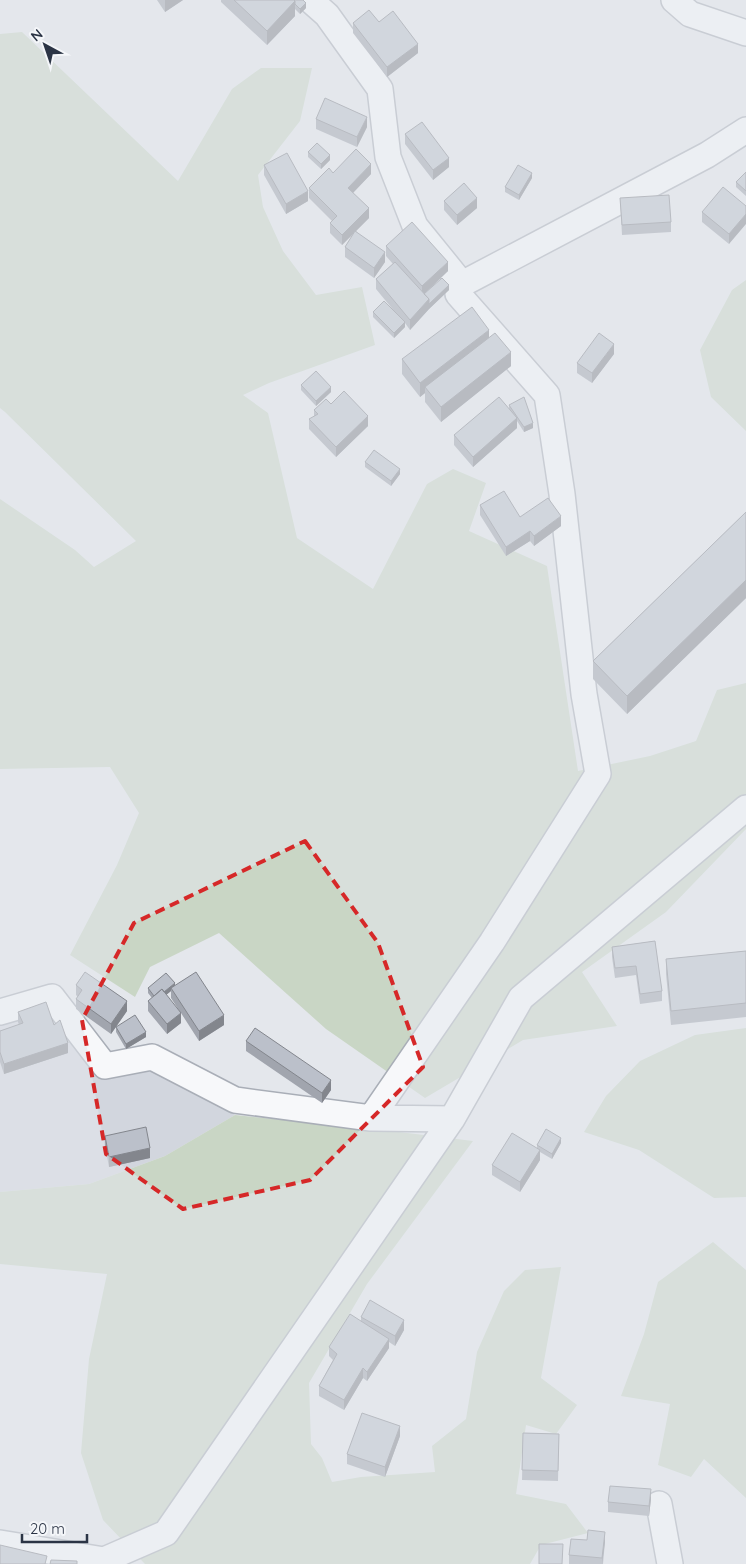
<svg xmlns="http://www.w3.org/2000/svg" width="746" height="1564" font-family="Quicksand,sans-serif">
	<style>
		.built { fill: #d2d6de }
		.green { fill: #c9d6c5 }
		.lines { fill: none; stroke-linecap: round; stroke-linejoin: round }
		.street-casing { stroke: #a9aeb7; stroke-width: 28 }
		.street { stroke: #f7f8fa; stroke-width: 25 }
		.wall { fill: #a1a5ae; fill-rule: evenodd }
		.shaded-wall { fill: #83868d }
		.building { fill: #bbc0ca; stroke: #83868d }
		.marked { fill: none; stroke: #d62828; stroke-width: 4; stroke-dasharray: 10 6; stroke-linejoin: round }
	</style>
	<rect width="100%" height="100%" fill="#e4e7ec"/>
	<path class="built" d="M48,1003L107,1075L156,1064L235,1115L165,1156L89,1184L0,1192V1018Z"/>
	<path class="green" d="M22,32L178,181L232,89L261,68H312L300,121L258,175L263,207L283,251L316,295L362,287L375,345L269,383L243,395L268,413L297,538L373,589L427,484L453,469L486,483L469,531L547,566L578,771L650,756L696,741L717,690L746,683V829L666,912L582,972L617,1026L523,1040L425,1098L326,1029L219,933L150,967L135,997L70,955L117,865L139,813L110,767L0,769V499L75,550L94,567L136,541L5,412L0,408V34Z
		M746,280V431L711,397L700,350L732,290Z
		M746,1028V1197L714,1198L639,1150L584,1132L606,1096L640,1061L695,1035Z
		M235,1115L399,1132L473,1141L367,1284L309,1383L311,1444L322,1458L332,1482L361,1477L435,1472L432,1446L466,1419L477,1352L504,1291L525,1270L561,1267L541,1378L577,1405L556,1434L526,1425L516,1494L566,1504L588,1533L541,1545L530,1564H145L103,1520L81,1453L89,1359L107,1274L0,1264V1192L89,1184L165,1156Z
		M713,1242L746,1270V1498L704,1459L691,1477L658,1465L670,1404L621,1396L644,1334L658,1282Z"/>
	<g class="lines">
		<defs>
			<path id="street" d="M310,0L327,15L380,89L388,157L415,226L462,284L707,155L746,130
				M674,0L690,14L746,33
				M0,1012L52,997L105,1066L152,1057L235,1100L371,1118L452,1119
				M371,1118L492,942L598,774L584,694L562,494L547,395L458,294
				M659,1504L670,1564
				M0,1543L104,1560L166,1533L452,1119L521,998L746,808"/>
		</defs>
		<use href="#street" class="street-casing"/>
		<use href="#street" class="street"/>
	</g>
	<path class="wall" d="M157,0H183L165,12Z
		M221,0H303L306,8L300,14L295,9V16L267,45L221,2Z
		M379,22L418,53L387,77L353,33V23Z
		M316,119L367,127L357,147L316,129Z
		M405,134L449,167L433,180L405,144Z
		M308,152L330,160L321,169L308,157Z
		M264,165L308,201L286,214L264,175Z
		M746,172V196L736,187V182Z
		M333,173L371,174L353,193L369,218L356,231L385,262L374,278L345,257V247L355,232L342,245L330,233V223L332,221L309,198V188Z
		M532,178L519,200L505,192V187Z
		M620,198L671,222V232L622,235Z
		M444,201L477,208L457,225L444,210Z
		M746,206L729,244L702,222V212Z
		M386,246L448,271L424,294L449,290L429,309L410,330L405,323V327L394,338L373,317V312L399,317L376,289V279L393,264L386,256Z
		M489,337L511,366L441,422L425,402V393L420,397L402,374V359Z
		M614,354L592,383L577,373V363Z
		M301,385L331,392L316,406L301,390Z
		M331,404L368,426L336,457L309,429V419L314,417V410Z
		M509,405L533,428L524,432L517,421V428L473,467L454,445V435L509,409Z
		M365,462L400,474L391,486L365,467Z
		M480,505L520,517L561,526L534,546L530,541L506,556L480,515Z
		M746,512V598L627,714L593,679V661Z
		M655,941L662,991V1001L640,1004L636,975L615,978L612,957V947Z
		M746,951V1017L671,1025L666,974V959Z
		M76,985L127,1011L116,1027L146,1037L126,1049L116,1032V1027L111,1034L76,1009V999L78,997L76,995Z
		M175,986L224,1025L199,1041L181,1013V1023L167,1034L148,1011V1001L152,998L148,993V988ZM171,991V998L180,1012L166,995Z
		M18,1012L54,1025L68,1053L4,1074L0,1062V1031L19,1025L18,1022Z
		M246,1041L331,1090L322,1103L246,1051Z
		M105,1136L150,1158L109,1167L105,1146Z
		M561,1143L552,1159L540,1152V1160L520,1192L492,1175V1165L537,1149V1145Z
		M361,1317L404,1330L395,1346L389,1342V1348L367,1381L363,1378L344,1410L319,1396V1386L333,1360L329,1356V1347L361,1321Z
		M523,1433L559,1434L558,1481L522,1480Z
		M400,1436L385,1477L347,1464V1454Z
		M651,1499L649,1516L608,1512V1502Z
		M587,1540L605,1542L603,1564H569V1555Z"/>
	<path class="shaded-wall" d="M165,0H183L165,12Z
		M295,1V16L267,45V31Z
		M306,3V8L300,14V9Z
		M418,44V53L387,77V67Z
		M367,117V127L357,147V137Z
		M330,155V160L321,169V164Z
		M449,158V167L433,180V170Z
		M371,164V174L348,198V188Z
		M532,173V178L519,200V195Z
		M308,191V201L286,214V204Z
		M477,198V208L457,225V215Z
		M369,208V218L342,245V235Z
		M746,214V224L729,244V234Z
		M385,252V262L374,278V268Z
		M448,262V271L422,296V286Z
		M449,285V290L429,309L410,330V320L429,299Z
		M405,322V327L394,338V333Z
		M489,330V344L425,387V393L420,397V383Z
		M614,344V354L592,383V373Z
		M511,352V366L441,422V407Z
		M331,387V392L316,406V401Z
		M368,416V426L336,457V447Z
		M517,418V428L473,467V457Z
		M533,423V428L524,432V427Z
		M400,469V474L391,486V481Z
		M561,516V526L534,546V536Z
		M530,531V541L506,556V547Z
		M746,580V598L627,714V696Z
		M175,983V988H171V991L156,1003V998Z
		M127,1001V1011L111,1034V1024Z
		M181,1013V1023L167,1034V1024Z
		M224,1015V1025L199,1041V1031Z
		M146,1032V1037L126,1049V1044Z
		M68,1043V1053L4,1074V1064Z
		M331,1080V1090L322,1103V1093Z
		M561,1138V1143L552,1159V1154Z
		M150,1148V1158L109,1167V1157Z
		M540,1150V1160L520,1192V1182Z
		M404,1320V1330L395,1346V1336Z
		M389,1339V1348L367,1381V1372Z
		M363,1368V1378L344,1410V1400Z
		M400,1426V1436L385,1477V1467Z
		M651,1489V1499L649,1516V1506Z
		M605,1532V1542L602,1564V1558Z"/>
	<path class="building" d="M234,0H294L295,1L267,31Z
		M294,0H303L306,3L300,9L295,4V1Z
		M369,10L379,22L393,11L418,44L387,67L353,23Z
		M325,98L367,117L357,137L316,119Z
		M422,122L449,158L433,170L405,134Z
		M317,143L330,155L321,164L308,152Z
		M356,149L371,164L348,188L369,208L342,235L330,223L337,216L309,188L329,168L333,173Z
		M287,153L308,191L286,204L264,165Z
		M518,165L532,173L519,195L505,187Z
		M746,172V191L736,182Z
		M464,183L477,198L457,215L444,201Z
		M723,187L746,206V214L729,234L702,212Z
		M669,195L671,222L622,225L620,198Z
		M412,222L448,262L422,286L386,246Z
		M355,231L385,252L374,268L345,247Z
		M395,262L429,299L410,320L376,279Z
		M442,278L449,285L429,304V299L424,294Z
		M384,301L405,322L394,333L373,312Z
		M472,307L489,330L420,383L402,359Z
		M495,333L511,352L441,407L425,387Z
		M599,333L614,344L592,373L577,363Z
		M316,371L331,387L316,401L301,385Z
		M344,391L368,416L336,447L309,419L318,414L314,410L326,399L331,404Z
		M499,397L517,418L473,457L454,435Z
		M524,397L533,423L524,427L509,405Z
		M374,450L400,469L391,481L365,462Z
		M504,491L520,517L548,498L561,516L534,536L530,531L506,547L480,505Z
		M746,512V580L627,696L593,661Z
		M655,941L662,991L640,994L636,966L615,968L612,947Z
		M746,951V1003L671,1011L666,959Z
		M85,972L127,1001L111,1024L76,999L82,990L76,985Z
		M196,972L224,1015L199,1031L171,988Z
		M166,973L175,983L164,992L162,989L154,996L148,988Z
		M162,989L181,1013L167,1024L148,1001Z
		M46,1002L54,1025L60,1020L68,1043L4,1064L0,1052V1031L23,1023L18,1012Z
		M135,1015L146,1032L126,1044L116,1027Z
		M255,1028L331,1080L322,1093L246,1041Z
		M146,1127L150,1148L109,1157L105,1136Z
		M546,1129L561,1138L552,1154L537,1145Z
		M512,1133L540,1150L520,1182L492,1165Z
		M370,1300L404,1320L395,1336L361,1317Z
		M350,1314L389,1339L367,1372L363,1368L344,1400L319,1386L337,1354L329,1347Z
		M362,1413L400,1426L385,1467L347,1454Z
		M523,1433L559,1434L558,1471L522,1470Z
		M610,1486L651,1489L649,1506L608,1502Z
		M588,1530L605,1532L602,1558L569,1555L571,1539L587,1540Z
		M539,1544H563L562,1564H539Z
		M0,1545L47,1556L45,1564H0Z
		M51,1560L77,1561V1564H50Z"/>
	<path d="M0 0H746V1564H0ZM305,841L378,943L423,1067L310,1180L183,1209L106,1154L82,1020L134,923Z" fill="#e4e7ec" fill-opacity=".55" fill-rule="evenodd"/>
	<path class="marked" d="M305,841L378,943L423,1067L310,1180L183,1209L106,1154L82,1020L134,923Z"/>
	<g transform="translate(45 45) rotate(320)" stroke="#f4f6f9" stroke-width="4" paint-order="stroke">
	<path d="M0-4L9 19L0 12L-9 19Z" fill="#2b3445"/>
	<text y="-8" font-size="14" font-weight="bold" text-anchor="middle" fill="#2b3445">N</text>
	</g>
	<path d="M22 1534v8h65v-8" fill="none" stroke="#2b3445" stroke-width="2.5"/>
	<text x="30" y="1534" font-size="15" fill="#2b3445" stroke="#f4f6f9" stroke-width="4" paint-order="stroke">20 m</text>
</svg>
